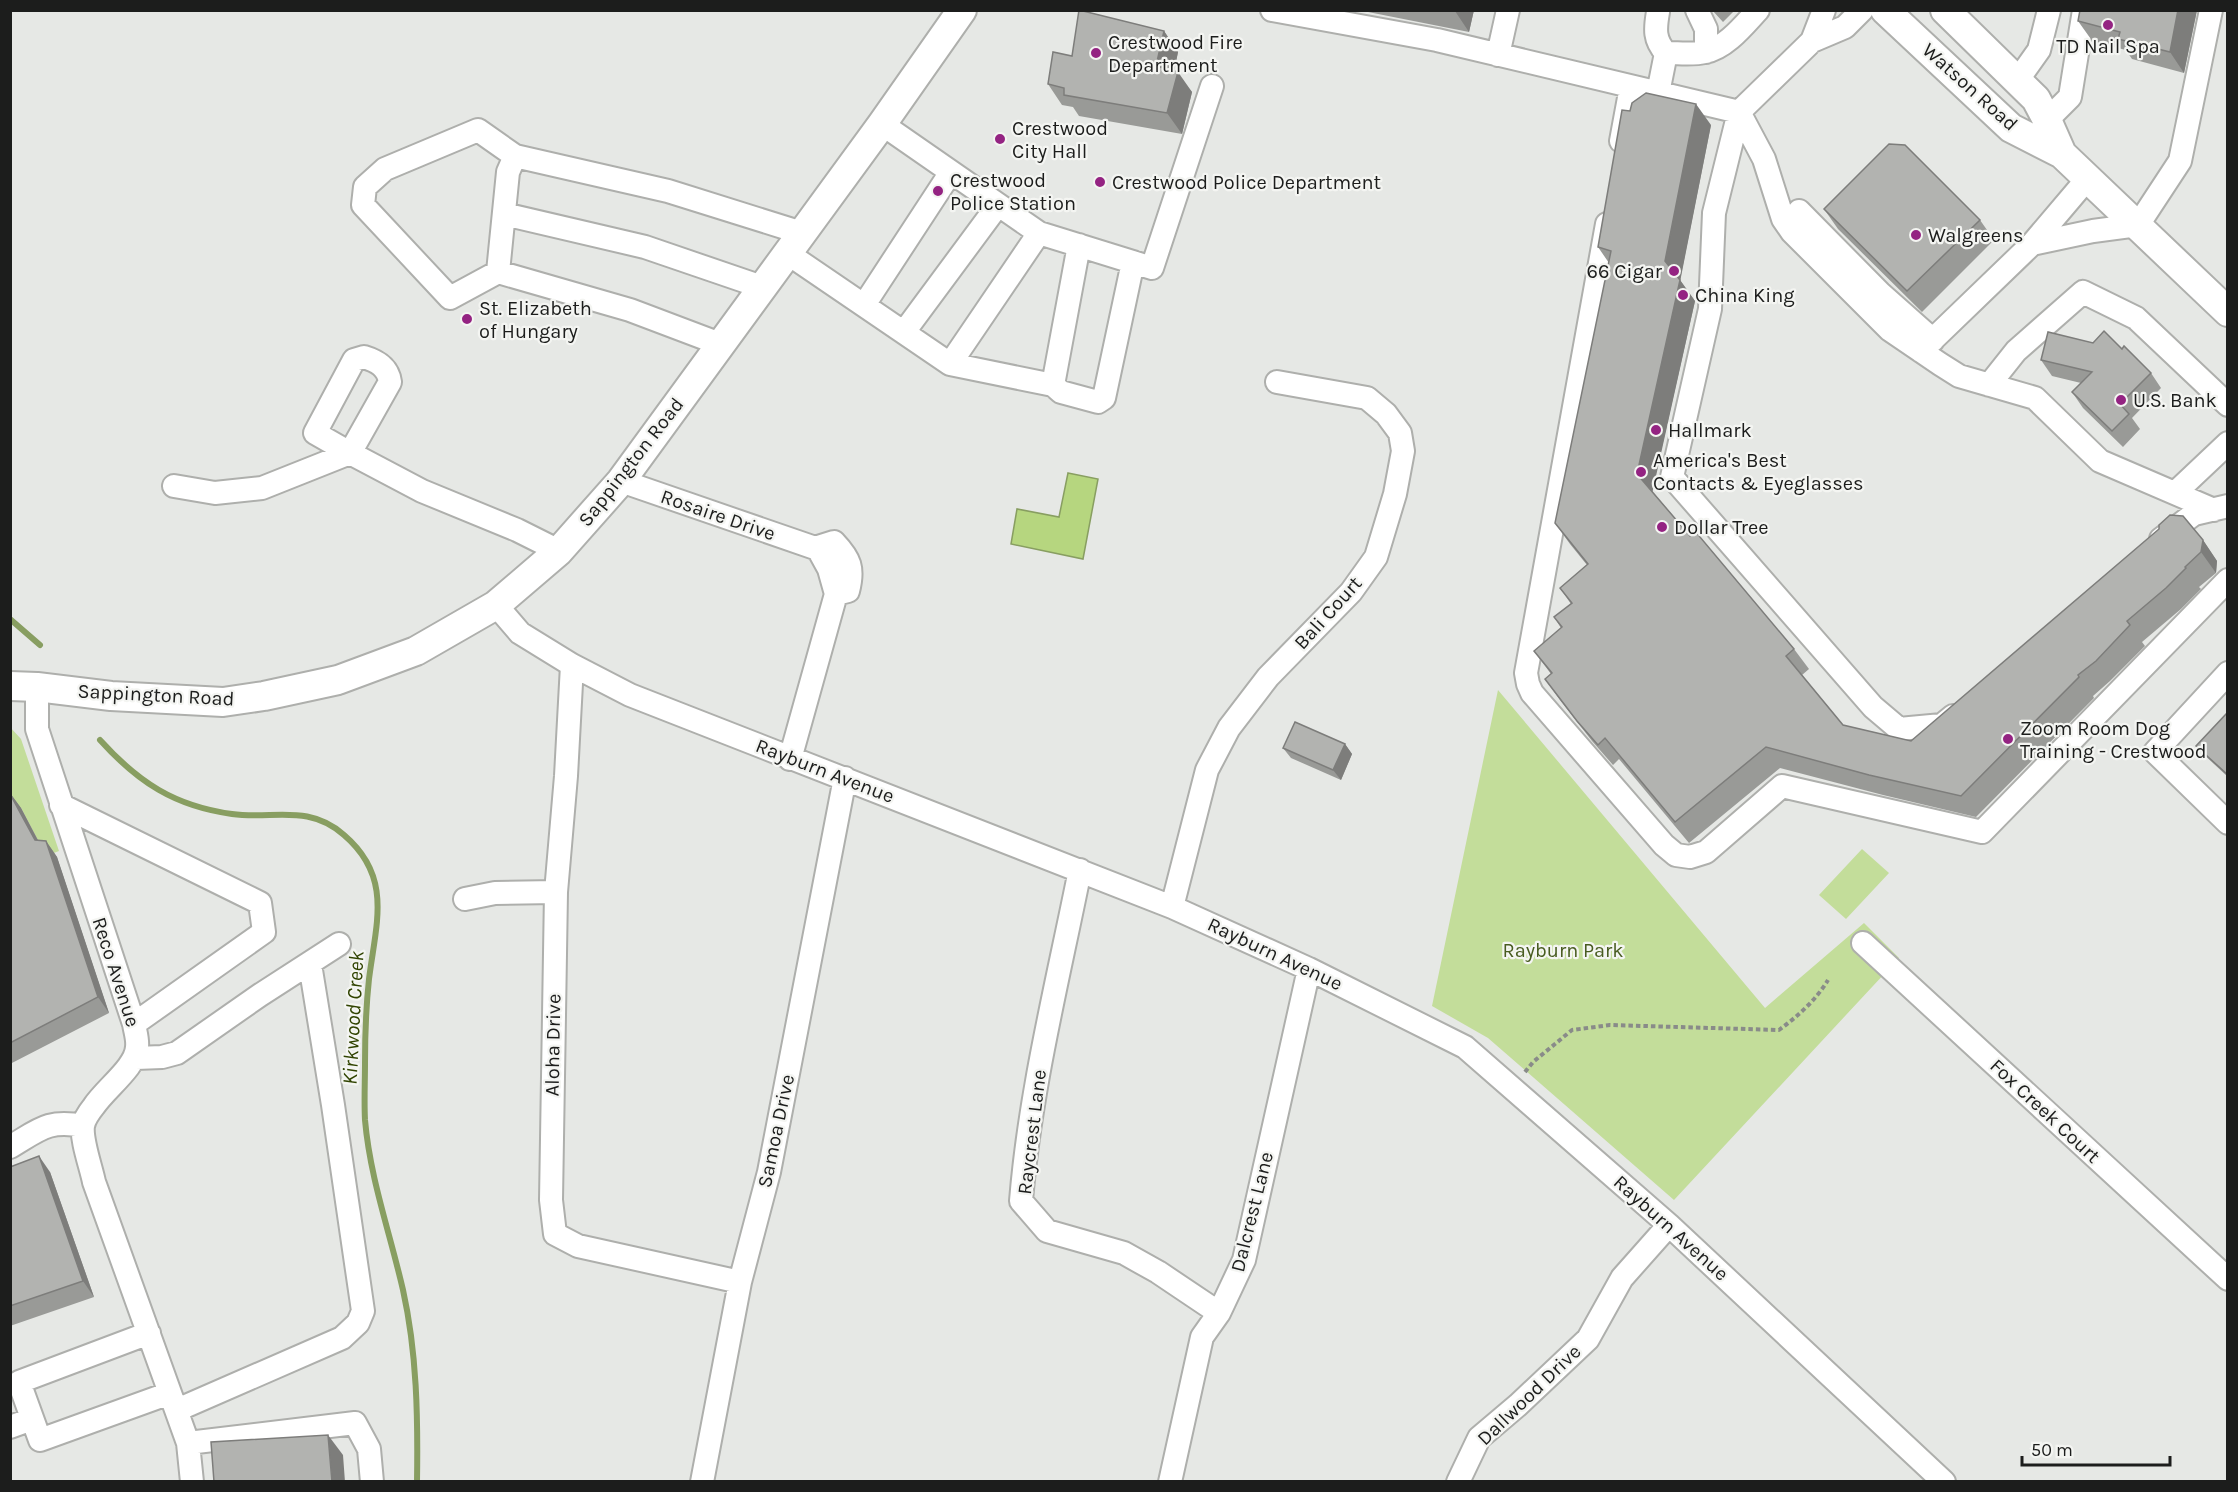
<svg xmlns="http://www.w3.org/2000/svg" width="2238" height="1492" font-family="Karla,sans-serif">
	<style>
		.green { fill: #c3dd9a }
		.water { fill: #b6d67f; stroke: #889e61; stroke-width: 1.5 }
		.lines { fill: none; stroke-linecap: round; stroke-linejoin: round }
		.stream { stroke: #889e61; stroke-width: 6 }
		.minor-casing { stroke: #aeafac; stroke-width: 26 }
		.major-casing { stroke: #aeafac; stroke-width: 32 }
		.path { stroke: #898b89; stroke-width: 4; stroke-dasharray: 4.5 3; stroke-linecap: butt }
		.minor { stroke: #fff; stroke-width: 22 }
		.major { stroke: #fff; stroke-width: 28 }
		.wall { fill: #999a97 }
		.shaded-wall { fill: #7d7d7b }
		.building { fill: #b2b3b0; stroke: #7d7d7b; stroke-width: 1.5 }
		.poi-dot { fill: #942382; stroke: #f4f5f2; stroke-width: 2 }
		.labels { text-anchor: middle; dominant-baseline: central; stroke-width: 4.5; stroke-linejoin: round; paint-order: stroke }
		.poi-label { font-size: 20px; fill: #1c1d1c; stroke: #f4f5f2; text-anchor: start }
		.street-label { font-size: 20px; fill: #1c1d1c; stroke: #f4f5f2 }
		.park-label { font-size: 20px; fill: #485c20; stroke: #f4f5f2 }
		.water-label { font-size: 21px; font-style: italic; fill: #304301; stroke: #f4f5f2 }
	</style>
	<rect width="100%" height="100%" fill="#e6e8e5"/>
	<path class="green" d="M1498,690L1765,1008L1864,923L1899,958L1674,1200L1488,1038L1432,1006Z
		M10,727L21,739L59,851L46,856L21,808L11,814Z
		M1862,849L1889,873L1846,919L1819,895Z"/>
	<path class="water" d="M1068,473L1098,479L1083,559L1011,544L1017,509L1059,517Z"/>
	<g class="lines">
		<path class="stream" d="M10,619L40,645
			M100,740C138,782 174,806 232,814C272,820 308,803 344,835C393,877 376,923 369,979C366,1007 365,1035 365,1063C365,1082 364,1101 365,1120C370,1178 390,1233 403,1290C417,1353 418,1417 417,1482"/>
		<defs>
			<path id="minor" d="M1272,10L1437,40L1739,112L1812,41L1845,27L1862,10
				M1697,10L1706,29V52
				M1658,12C1655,29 1654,40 1666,53
				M1812,41L1824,10
				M1498,55L1508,10
				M2017,81L2039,50L2049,10
				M1658,93L1666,53C1679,53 1693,55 1705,52C1726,48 1744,25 1758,10
				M1739,112L1714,213L1710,309L1672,477L1873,707L1899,729L1942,725L1953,716
				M1739,112L1764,159L1783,219L1792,232L1890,330L1940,364L1959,376L2035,398L2100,461L2214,510
				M2047,120L2070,97L2084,10
				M882,124L1039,233L1152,268L1212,86
				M1621,141L1631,87
				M1799,211L1880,293L1933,340
				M504,214L645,247L762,287
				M1607,224L1526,673L1528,684L1532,693L1664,845L1676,855L1690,857L1706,852L1782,786L1982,832L2228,580
				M2032,244L2093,231L2138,225L2180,161L2211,10
				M787,253L950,364L1053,385L1061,392L1098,402L1104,398L1133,262
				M498,272L508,172L515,156
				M864,305L951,172
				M904,332L998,205
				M720,344L630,310L498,272L450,298L363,205L365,187L385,169L478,130L515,156L668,191L802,233
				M1921,351L2032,244L2088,178
				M364,357C377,361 388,367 390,382L350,453L315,433L354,360Z
				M950,364L1039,233
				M1053,385L1079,245
				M1989,385L2016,351L2083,292L2136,318L2228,405
				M621,481L818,549L829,569L836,594L790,759
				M174,486L215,493L262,488L350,453L422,491L517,530L559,551
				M2175,493L2228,443
				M2161,539L2194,514L2228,506
				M815,548L834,542C850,559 854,568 848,591L836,594
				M496,605L520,633L572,665L630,695L1172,907L1309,969L1465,1047L1669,1225L1944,1482
				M572,665L566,776L556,892L551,1200L555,1234L578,1246L740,1282
				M2228,673L2155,752L2228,823
				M37,687V729L134,1024C135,1031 138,1039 137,1047C136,1067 106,1088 94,1106C90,1111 84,1120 83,1126C81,1140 91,1167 94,1182L188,1443L192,1482
				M61,805L260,903L264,932L134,1024
				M1080,870C1058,980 1030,1090 1021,1201L1047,1231L1124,1253L1158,1272L1219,1313
				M465,899L495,893L556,892
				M1172,907L1207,770L1229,728L1268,677L1351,592L1376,557L1395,494L1403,451L1400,433L1386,414L1367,398L1277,382
				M1863,943L2228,1279
				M136,1058L162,1057L177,1053L260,995L339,944
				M10,1147C39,1130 48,1119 83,1126
				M149,1333L19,1382L40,1440L170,1393
				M177,1410L342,1338L358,1323L363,1311L333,1105L310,964
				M10,1427L32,1419
				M188,1443L355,1423L369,1449L372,1482
				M702,1482L740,1282L769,1172L845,778
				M1170,1482L1202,1337L1219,1313L1244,1260L1309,969
				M1458,1482L1479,1438L1518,1405L1588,1339L1622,1278L1669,1225"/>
			<path id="major" d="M1885,10L2011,128L2062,154L2228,312
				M1945,10L2036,99L2047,120L2062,154
				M10,686L37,687L111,696L223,702L264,696L338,680L416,651L496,605L559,551L621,481L882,124L962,10"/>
		</defs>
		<use href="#minor" class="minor-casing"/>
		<use href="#major" class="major-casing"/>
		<path class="path" d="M1525,1072L1533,1062L1572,1030L1610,1025L1779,1030C1798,1016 1816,1000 1828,980"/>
		<use href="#minor" class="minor"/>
		<use href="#major" class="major"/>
	</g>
	<path class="wall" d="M1358,10H1474L1469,32Z
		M1712,10H1735L1723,22Z
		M2197,10L2184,73L2132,59L2126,50L2093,42L2078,21Z
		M1164,31L1178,52L1174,71L1192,92L1182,134L1079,116L1073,107L1062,105L1048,84L1072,56Z
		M1711,125L1680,280L1695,301L1652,491L1690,536L1794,649L1809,669L1802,675L1843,725L1911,741L2203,540L2217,561L2216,573L2199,587L2201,589L2181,609L2142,642L2145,646L2110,681L2093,696L2094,698L1976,817L1883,795L1780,768L1689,843L1619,759L1613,765L1592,741L1560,700L1545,679L1551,674L1534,651L1561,628L1554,617L1571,604L1560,588L1587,565L1570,544L1555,523L1609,263L1598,247Z
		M1824,209L1980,220L1994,240L1922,312L1838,229Z
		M2093,343L2122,349L2151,373L2161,388L2132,418L2140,429L2123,447L2083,408L2072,392L2081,383L2052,376L2041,360Z
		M2228,712V777L2200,751L2196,746Z
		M1345,744L1352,754L1341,780L1291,758L1283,748Z
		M10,793L21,808L38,840L46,841L57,857L109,1013L10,1064Z
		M10,1167L50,1172L94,1297L10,1326Z"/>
	<path class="shaded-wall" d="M1455,10H1474L1469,32L1455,11Z
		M2178,10H2197L2184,73L2170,52Z
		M1164,31L1178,52L1171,87L1156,66Z
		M1178,72L1192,92L1182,134L1167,113Z
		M1696,104L1711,125L1680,282L1665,261Z
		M1680,280L1695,301L1652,494L1637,474Z
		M2203,540L2217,561L2216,573L2201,552Z
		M1345,744L1352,754L1341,780L1333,770Z
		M10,793L21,808L46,856L35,840Z
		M46,841L57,857L109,1013L98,997Z
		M39,1156L50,1172L94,1297L83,1281Z
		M328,1435L343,1455L345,1482H332Z"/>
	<path class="building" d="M1079,10L1164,31L1156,66L1178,72L1167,113L1064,95V88L1048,84L1053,52L1072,56Z
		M2080,10H2178L2170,52L2118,39L2120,32L2078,21Z
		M1646,93L1696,104L1665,261L1680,280L1637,474L1690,536L1695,531L1794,649L1786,656L1843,725L1911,741L2159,529V525L2170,515L2183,516L2203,540L2201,552L2185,567L2186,568L2166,588L2127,621L2130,625L2096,661L2078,675L2079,677L1961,796L1869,775L1766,747L1675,822L1605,738L1598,745L1577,721L1545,679L1552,673L1534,651L1562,627L1554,617L1572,603L1560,588L1588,564L1555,523L1611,251L1598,247L1622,110L1630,111L1632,103Z
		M1889,144L1905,145L1980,220L1907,291L1824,209Z
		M2104,331L2122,349L2124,346L2151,373L2120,404L2129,414L2112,431L2072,392L2092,372L2041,360L2048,332L2093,343Z
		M2228,712V775L2196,746Z
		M1295,722L1345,744L1333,770L1283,748Z
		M10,794L35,840L46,841L98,997L10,1043Z
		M39,1156L83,1281L10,1306V1167Z
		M328,1435L332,1482H214L211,1442Z"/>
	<g class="poi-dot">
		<circle cx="2108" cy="25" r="6"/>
		<circle cx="1096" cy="53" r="6"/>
		<circle cx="1000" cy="139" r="6"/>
		<circle cx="1100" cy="182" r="6"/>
		<circle cx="938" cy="191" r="6"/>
		<circle cx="1916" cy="235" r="6"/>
		<circle cx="1674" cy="271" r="6"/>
		<circle cx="1683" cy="295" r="6"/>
		<circle cx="467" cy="319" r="6"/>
		<circle cx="2121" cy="400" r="6"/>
		<circle cx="1656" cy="430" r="6"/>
		<circle cx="1641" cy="472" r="6"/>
		<circle cx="1662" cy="527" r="6"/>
		<circle cx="2008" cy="739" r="6"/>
	</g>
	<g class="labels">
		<g class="poi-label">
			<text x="1108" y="42">Crestwood Fire<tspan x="1108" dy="23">Department</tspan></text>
			<text x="2108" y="46" text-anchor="middle">TD Nail Spa</text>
			<text x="1012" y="128">Crestwood<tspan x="1012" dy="23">City Hall</tspan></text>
			<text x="950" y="180">Crestwood<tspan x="950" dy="23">Police Station</tspan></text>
			<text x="1112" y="182">Crestwood Police Department</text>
			<text x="1928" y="235">Walgreens</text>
			<text x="1662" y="271" text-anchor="end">66 Cigar</text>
			<text x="1695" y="295">China King</text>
			<text x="479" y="308">St. Elizabeth<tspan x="479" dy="23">of Hungary</tspan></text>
			<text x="2133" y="400">U.S. Bank</text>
			<text x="1668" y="430">Hallmark</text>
			<text x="1653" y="460">America's Best<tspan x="1653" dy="23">Contacts &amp; Eyeglasses</tspan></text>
			<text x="1674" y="527">Dollar Tree</text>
			<text x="2020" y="728">Zoom Room Dog<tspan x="2020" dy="23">Training - Crestwood</tspan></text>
		</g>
		<g class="street-label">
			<text transform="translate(1970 87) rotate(42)">Watson Road</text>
			<text transform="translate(631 462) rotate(-52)">Sappington Road</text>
			<text transform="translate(718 515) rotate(19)">Rosaire Drive</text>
			<text transform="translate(1328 613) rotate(-48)">Bali Court</text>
			<text transform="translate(156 695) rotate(3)">Sappington Road</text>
			<text transform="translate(825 771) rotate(21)">Rayburn Avenue</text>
			<text transform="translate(1275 954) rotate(25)">Rayburn Avenue</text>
			<text transform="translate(116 972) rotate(72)">Reco Avenue</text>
			<text transform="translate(553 1045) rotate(-89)">Aloha Drive</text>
			<text transform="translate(2045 1111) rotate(43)">Fox Creek Court</text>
			<text transform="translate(776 1131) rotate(-78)">Samoa Drive</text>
			<text transform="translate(1032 1132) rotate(-83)">Raycrest Lane</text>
			<text transform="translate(1252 1212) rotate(-76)">Dalcrest Lane</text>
			<text transform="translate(1671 1228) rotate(42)">Rayburn Avenue</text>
			<text transform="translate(1529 1395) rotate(-44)">Dallwood Drive</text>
		</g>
		<g class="park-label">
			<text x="1563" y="950">Rayburn Park</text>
		</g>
		<g class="water-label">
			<text transform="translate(353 1018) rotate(-87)">Kirkwood Creek</text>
		</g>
	</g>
	<rect width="2238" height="1492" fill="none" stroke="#1c1d1c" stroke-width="24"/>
	<path d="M2022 1456v9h148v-9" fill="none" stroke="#1c1d1c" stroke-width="3"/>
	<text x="2031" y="1456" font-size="18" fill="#1c1d1c" stroke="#f4f5f2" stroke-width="4.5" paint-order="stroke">50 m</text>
</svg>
